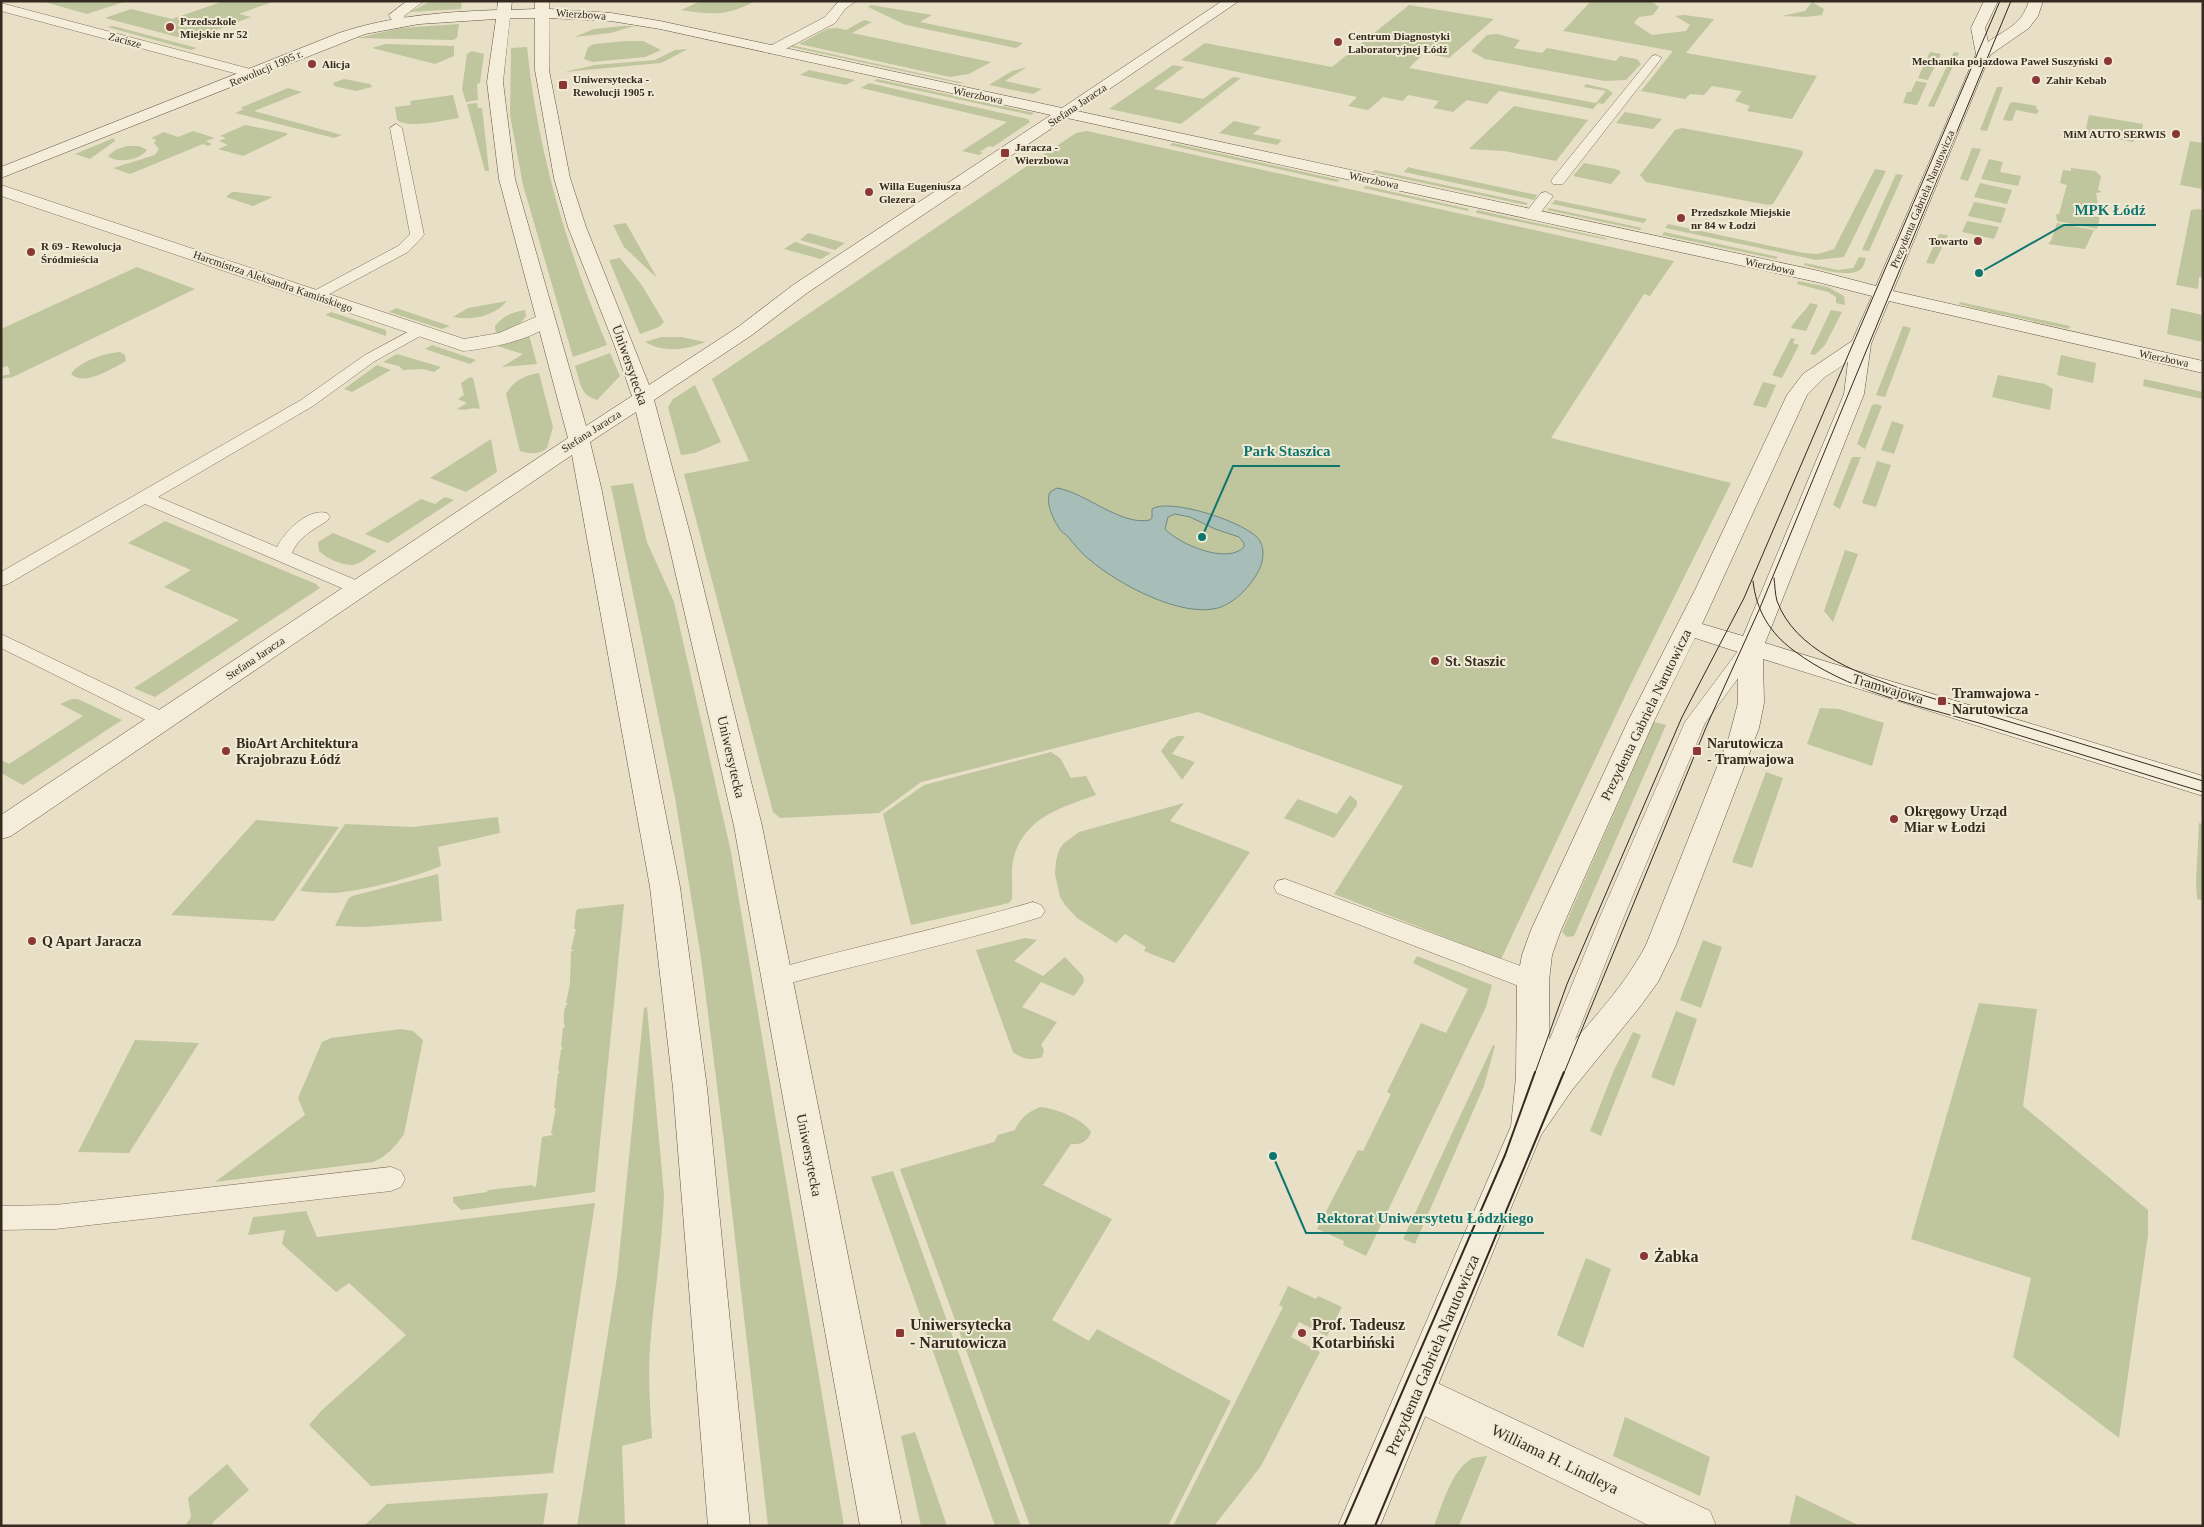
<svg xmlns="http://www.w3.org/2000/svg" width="2204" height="1527" font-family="'Times New Roman',serif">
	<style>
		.green { fill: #bfc59c }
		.water { fill: #a7bdb7; stroke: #6f8a84; fill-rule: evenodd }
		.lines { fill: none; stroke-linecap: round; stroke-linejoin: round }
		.lane-casing { stroke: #82725e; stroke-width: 1 }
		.street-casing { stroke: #82725e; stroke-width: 1 }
		.secondary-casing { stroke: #645441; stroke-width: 1 }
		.lane { fill: #f4edd9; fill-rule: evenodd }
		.street { fill: #f4edd9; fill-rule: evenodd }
		.secondary { fill: #f4edd9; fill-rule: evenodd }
		.tram-far1 { stroke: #342a20; stroke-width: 1 }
		.tram { stroke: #342a20; stroke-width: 2 }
		.poi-dot { fill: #893836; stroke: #f1ead5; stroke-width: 2 }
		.labels { text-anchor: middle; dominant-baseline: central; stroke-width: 4; stroke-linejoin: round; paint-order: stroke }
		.far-street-label { font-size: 11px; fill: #342a20; stroke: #f1ead5 }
		.far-poi-label { font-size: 11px; font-weight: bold; fill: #342a20; stroke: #f1ead5; text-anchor: start }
		.street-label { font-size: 14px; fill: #342a20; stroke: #f1ead5 }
		.poi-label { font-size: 14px; font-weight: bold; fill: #342a20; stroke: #f1ead5; text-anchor: start }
		.near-poi-label { font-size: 16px; font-weight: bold; fill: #342a20; stroke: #f1ead5; text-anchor: start }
		.near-street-label { font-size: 16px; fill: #342a20; stroke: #f1ead5 }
		.leader { fill: none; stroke: #0f766e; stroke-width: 2 }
		.callout-dot { fill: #0f766e; stroke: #f1ead5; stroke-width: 2 }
		.callout-label { font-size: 15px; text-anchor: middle; font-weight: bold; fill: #0f766e; stroke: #f1ead5; stroke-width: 4; stroke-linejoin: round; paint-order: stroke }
	</style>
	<rect width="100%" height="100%" fill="#e8dfc7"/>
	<path class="green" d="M41,1H127L87,14Z
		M224,1H275L239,14L251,17L189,40L105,18L131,9L172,19Z
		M431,1H462L461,9L410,12Z
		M701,1H755C728,16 712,15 681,10Z
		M1591,1H1651L1659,7L1653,15L1639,17L1634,23L1652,35L1686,31L1690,25L1675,16L1684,15L1714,19L1686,53L1817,76L1792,119L1747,111L1750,106L1735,101L1742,91L1712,86L1704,95L1690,94L1685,99L1641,91L1673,51L1563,31Z
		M1812,2L1824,9L1822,15L1806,17L1782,16L1805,11Z
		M871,5L932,15L920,22L1023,43L1016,48L906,25L868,7Z
		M1409,5L1494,19L1449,58L1424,53L1409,68L1596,103L1606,91L1584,87L1586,84L1607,89L1613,93L1603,104L1598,103L1593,109L1499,91L1487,104L1467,100L1453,112L1433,108L1439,101L1408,95L1403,101L1383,97L1368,110L1348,106L1357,97L1181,60L1205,43L1332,67Z
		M864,20L872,22L852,33L991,62L969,74L950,77L799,44L827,29L837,28L846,30Z
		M459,24L457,38L453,40L357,38L401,28Z
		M113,26L197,48L191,50L107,27Z
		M622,26H634L611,33L574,37L594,29Z
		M1497,34L1520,40L1514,48L1542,53L1547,48L1616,61L1620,56L1637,59L1641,64L1626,80L1605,81L1485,59L1471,51L1487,35Z
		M626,41H643L661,50L645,57L592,62L584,59L588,47L594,44Z
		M385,44L454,46V56L435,64L372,48Z
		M791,45L964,83H958L791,47Z
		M527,47C537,150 567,249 607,345L573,357L523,185L518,158L510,115L511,48Z
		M688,49L661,63L564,72L595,65L655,60L675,50Z
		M472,51L484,54L480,83L477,84L478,100L466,102L462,89L467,54Z
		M1930,52L1941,54L1928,80L1918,78Z
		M1954,52L1959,53L1934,107L1928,106Z
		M1173,65L1184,67L1154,89L1203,99L1233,77L1241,78L1181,124L1109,109Z
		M1027,67L1005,81L1042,89L1033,94L989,85L1012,71Z
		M809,70L855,80L846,85L800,75Z
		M344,79L370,84L372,87L356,91L334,86L333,83Z
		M877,79L1034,113L1031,115L874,81Z
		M1916,81L1927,83L1917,105L1903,103L1907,92H1911Z
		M869,83L1028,119L1030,122L993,147L989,146L979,152L983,153L979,155L962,151L1007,122L861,88Z
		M1997,87H2003L1987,131L1980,130Z
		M288,88L302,92L254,111L342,135L334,138L235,113L244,109L240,108Z
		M453,95L459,118C445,120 408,129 397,120L395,107L411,105L410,101Z
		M2014,102L2037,106L2036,109L2039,110L2037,114L2016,110L2012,121L2003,120L2010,103Z
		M477,103L478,108H482L489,171H485L467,104Z
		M1514,106L1588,120L1556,161L1504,151L1469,149Z
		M1625,112L1662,119L1653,129L1616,123Z
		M2089,115L2143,124L2142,131L2133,142L2085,133Z
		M1234,121L1261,127L1253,134L1282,140L1277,145L1219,133Z
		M245,125L287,133V135L243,156L218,149L228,145L219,141L226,138L220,136Z
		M1682,128L1796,149L1802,151L1803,154L1773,204L1768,205L1646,182L1640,175L1675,130Z
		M193,131L215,138L206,141L212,144L208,146L203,144L130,174L113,168L155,155L159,149L154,143L156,140L151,138L164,132L178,137Z
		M1087,131L1674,261L1650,296L1644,294L1551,438L1731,483L1627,692L1501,959L1334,894L1403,786L1198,712L921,782L879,813L780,818L773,812L684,474L749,461L712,379L1076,133Z
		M114,138L115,141L90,159L75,154Z
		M2190,141L2203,143V189L2180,185Z
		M1173,143L1340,180L1337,182L1169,145Z
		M127,146H139L147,150C140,160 118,164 108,156L115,150Z
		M1972,148L1981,149L1968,181L1960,179Z
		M1989,159L2003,162L2000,172L2021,176L2018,186L1981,179Z
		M1584,163L1616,169L1621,172L1611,184L1573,176Z
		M1408,167L1416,169L1537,195L1534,200L1404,172Z
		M2071,168L2095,171L2101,176L2098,190L2102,192L2096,193L2100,216L2097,229L2057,221L2056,214H2059L2067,185L2060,183L2063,170L2071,171Z
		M1875,169L1886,171L1844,257L1816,260L1665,228L1668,224L1804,253L1818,254L1834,249Z
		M1375,170L1528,203L1526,205L1372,172Z
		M1896,174L1903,175L1869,251L1862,250Z
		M1980,183L2012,190L2007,204L1974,197Z
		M1366,186L1469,209L1468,211L1363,188Z
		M232,192H237L273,197L253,206L226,197Z
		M1555,200L1647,219L1644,223L1552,204Z
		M1974,202L2006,208L2001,223L1968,216Z
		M1549,208L1642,228L1640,230L1547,210Z
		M2198,209L2203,210V277H2199L2198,289L2176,285L2191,210Z
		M1477,210L1605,238L1608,240L1476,213Z
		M1967,221L1999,227L1994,239L1962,232Z
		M626,223L657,278L624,247L613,225Z
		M2057,223L2094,230L2085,249L2048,244L2051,241Z
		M1664,232L1778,257L1776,259L1662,235Z
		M808,233L845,243L835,250L800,240Z
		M1939,234L1948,235L1934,264L1926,263Z
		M795,242L831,253L821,259L784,249Z
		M1859,257L1866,258C1865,262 1864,266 1861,269C1849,279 1817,268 1804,265L1805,263L1838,270L1853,268Z
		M620,258L641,284L664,322L659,327L640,334L609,260Z
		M137,267L195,289L13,377L1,379V376L10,374L8,366L1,368V329Z
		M1798,281L1828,287L1844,296L1845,305L1836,303V297L1828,292L1797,284Z
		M507,301C495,316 472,321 453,317L468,308Z
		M1960,302L2070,326L2069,329L1973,308L1959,304Z
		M1810,303L1818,305L1806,331L1791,328C1796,318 1805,312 1810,303Z
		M396,308L450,326L442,329L389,312Z
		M2171,308L2203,315V342L2167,334Z
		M525,310L526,316L519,325L496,335L495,326C504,315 511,313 525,310Z
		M1831,310L1842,312L1825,345L1815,355L1810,354Z
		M331,312L386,330V336L325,315Z
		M1903,326L1911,328L1885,397L1876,395Z
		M529,335L537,364L502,367L523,354L497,346Z
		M661,337H681L705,342C686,350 664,353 645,342Z
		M1791,338L1795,339L1793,343L1799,345L1782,378L1772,375Z
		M432,345L476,360L470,364L425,349Z
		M120,352L125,355L126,361C113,368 84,387 71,374C80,361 105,353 120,352Z
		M610,353L620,376L597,400C579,394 581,383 575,366Z
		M397,354L441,367L434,372L423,369L403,370L399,366L383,362Z
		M2061,355L2096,363L2093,383L2057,375Z
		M377,365L391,370L352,392L344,389Z
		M539,373L553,427L547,448C539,455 530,454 520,451L506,394C514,380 524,376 539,373Z
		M1998,375L2045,384L2053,389L2050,410L1992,397Z
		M470,377L473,378L480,409C472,406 465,412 457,409L467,403L458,399L464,395L461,383Z
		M2144,379L2203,392V399L2143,386Z
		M1763,382L1776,385L1766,408L1753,405Z
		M695,385L721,442L695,453L681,455L668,407L673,399Z
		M1876,404L1882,406L1865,449L1857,444L1872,405Z
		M1892,421L1904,425L1894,454L1881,450Z
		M491,439L497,472L466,492L430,478Z
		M1852,457H1861L1840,509L1833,505Z
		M1877,461L1891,465L1876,507L1862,503Z
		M633,483L647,542L674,602L731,852L844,1526H768L724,1142L701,958L675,798L611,486Z
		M445,497L454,500L388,543L365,534L421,499L435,504Z
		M165,521L316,584L320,588L155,697L134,688L239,620L164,587L191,570L128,543Z
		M333,533L377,551C370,555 363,562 356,564C346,568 326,558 319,551L318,542Z
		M1845,550L1858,554L1833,622L1824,611Z
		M72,699H78L122,720L23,785L1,773V760L9,764L83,716L60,704Z
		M1820,708L1839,709L1884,723L1872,766L1807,744Z
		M1654,722L1666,725L1574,936L1567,937L1562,932Z
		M1178,736H1185L1172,754L1195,762L1182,780L1161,751L1170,739Z
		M1051,752L1060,758L1071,778L1086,776L1096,795C1063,807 1028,816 1015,853C1010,866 1013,885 1012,899L1009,903L911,925L883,814L924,785Z
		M1766,772L1783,778L1752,868L1732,862Z
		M1350,795L1357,801V805L1334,838L1284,818L1298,799L1337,814Z
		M1184,803L1170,821L1250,852L1174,963L1144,951L1146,947L1125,934L1116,943L1077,918L1065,905L1060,897L1055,874L1056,861L1059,850L1063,844L1079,832Z
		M498,817L500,833L438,847L441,866C416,877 359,892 332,893C321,893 311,892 300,891L345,824L413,827Z
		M256,820L339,827L274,921L171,915Z
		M2199,823L2203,824V901L2197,899L2196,882Z
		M438,874L442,921L365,927L335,926L348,899L352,896Z
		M624,904L595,1192L461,1210L453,1202V1197L487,1192L488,1190L533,1185V1187L536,1186L542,1137L552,1135L553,1133H551L556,1108H554L558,1073H560L558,1070L561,1050L563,1048L561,1047L563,1028L565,1027C563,1022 563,1008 568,1003H566L570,983L571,951H574L571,949L576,929H574L576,911L578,909Z
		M1025,938L1037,940L1014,961L1043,976L1065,957L1083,976L1084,982L1074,996L1041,982L1022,1007L1057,1022L1041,1045L1044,1050L1042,1057C1030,1061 1023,1059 1013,1052L976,950Z
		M1703,940L1722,947L1701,1008L1680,1000Z
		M1417,956L1492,985L1486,1007L1366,1256L1343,1245L1344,1241L1317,1229L1358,1150L1363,1151L1391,1094L1387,1092L1421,1023L1446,1033L1468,989L1413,963Z
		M1979,1003L2037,1009L2023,1106L2148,1210V1235L2119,1438L2013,1357L2031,1278L1911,1239Z
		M647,1007L664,1195C662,1246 654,1296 650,1347C648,1377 650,1408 652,1438L622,1446L625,1526H577L617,1277L644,1008Z
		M1676,1011L1697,1019L1674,1086L1651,1077Z
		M401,1029L413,1031L423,1040L404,1134C396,1146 386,1157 373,1162L215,1182L305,1115L298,1098L322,1042L331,1038Z
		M1633,1032L1641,1035L1601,1136L1590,1131L1614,1070Z
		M135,1040L199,1043L129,1153L78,1152Z
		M1493,1045L1495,1046L1484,1086L1415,1244L1403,1239Z
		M1041,1107C1057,1109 1083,1119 1091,1132C1088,1141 1081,1145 1071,1144L1043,1185L1112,1219L1052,1320L1089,1341L1097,1329L1231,1401L1168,1526H1030L900,1169L994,1142L998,1135L1015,1130C1020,1118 1029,1111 1041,1107Z
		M893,1171L1021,1526H995L871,1177Z
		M595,1203L553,1473L371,1486L309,1425L322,1410L406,1335L349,1283L336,1292L282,1244L285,1230L248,1235L253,1217L306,1211L317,1237Z
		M1586,1258L1611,1269L1583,1348L1557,1335Z
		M1288,1286L1316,1299L1318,1296L1342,1307L1327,1336L1299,1322L1291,1337L1320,1352L1261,1466L1214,1526H1173L1283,1307L1279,1305Z
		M1625,1417L1710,1457L1700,1496L1613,1456Z
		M915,1432L947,1526H921L901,1436Z
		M1487,1456L1459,1526H1434C1442,1506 1451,1471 1471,1459C1475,1457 1482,1457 1487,1456Z
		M227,1464L249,1490L213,1522L212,1526H185L191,1517L188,1498Z
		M548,1493L543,1526H364L387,1504Z
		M1796,1495L1860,1526H1789Z"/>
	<path class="water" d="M1057,488C1087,493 1120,526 1150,520L1152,518V509C1169,497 1250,523 1260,541C1265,550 1263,562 1259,570C1251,586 1235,603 1218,608C1181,618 1118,584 1090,560C1082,554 1076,546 1069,538C1066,534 1061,532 1059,528C1053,519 1045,502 1050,492ZM1175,514L1190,517L1215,529L1239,537L1244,543V547C1227,565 1179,544 1165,529L1168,517Z"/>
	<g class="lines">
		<defs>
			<path id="lane" d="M1656,55L1662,58L1660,60L1563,184H1553L1551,181L1553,178L1652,56Z
				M396,124L402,128L424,235L408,252L320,299H310L308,296L310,293L398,246L410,234L390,128Z
				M1546,192L1553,196L1551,199L1537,217H1527L1525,214L1527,211L1541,193Z
				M419,326L424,328L427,331L424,334L375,361L313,406L158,497L277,547C285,531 308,508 327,513L330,517L327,521C313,530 298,537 292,553L365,584L367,588L365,592L358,594L351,592L145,504L8,584L1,586V572L301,400L365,355Z
				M1,634L170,715L173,720L170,725L163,727L156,725L1,648Z
				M1751,641L1758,643L1761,647L1705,723L1623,919L1553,1095L1549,1103L1540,1106L1531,1103L1527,1095L1599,919L1685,722L1744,643Z
				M1285,879L1542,974L1545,981L1542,988L1533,990L1524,988L1277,893L1274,887L1277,881Z
				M1033,902L1041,905L1045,911L1041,917C953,944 864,963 775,987L766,985L763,978L766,971L775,969C861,945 948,927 1033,902Z
				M391,1167L401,1171L405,1179L401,1187L391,1191L55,1229L1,1230V1206L55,1205Z"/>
			<path id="street" d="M407,1H424L404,16L406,21L404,24H394L389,15Z
				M839,1H856L845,9L835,23L778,53H768L766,50L768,47L825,17Z
				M1,3L254,70L256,73L254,76L249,77L1,11Z
				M1,185L464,339L499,333L545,313L552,315L555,319C541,339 486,349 463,351L1,196Z
				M1416,1373L1710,1511L1716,1526H1650L1402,1405L1397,1392L1402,1379Z"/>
			<path id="secondary" d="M498,1H512L511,10L535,9V1H549V9L611,13L660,21L1062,108L1222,1H1239L1077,111L1819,271L1876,286L1976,54L1971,28L1984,1H1998L1985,28L1988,42C2007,28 2021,26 2029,1H2043L2038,16L2029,28L1990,55L1893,291L2203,361V373L1889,301L1871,344L1864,394L1765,643L2203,776V796L1763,659L1764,703L1759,728L1676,945L1658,982L1639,1008L1572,1090L1541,1135L1380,1526H1338L1511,1126L1516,1077L1517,981L1522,955L1531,930L1628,721L1696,588L1787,395L1803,374L1852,341L1872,296L1817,282L1067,118L807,293L752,335L654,400L692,541L762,826L902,1526H860L734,826L668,541L636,412L590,442L601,487L680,887L707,1088L750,1526H708L673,1088L650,887L572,455L11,836L1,839V815L568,438L499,179L487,82L496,19L419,24L365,34L1,178V167L339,33C390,16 443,12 497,10ZM510,18H535V70L554,178L568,227L614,344L632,396L586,426L515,179L503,82ZM549,18L611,21L660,29L1051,115L793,285L738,327L649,385L586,227L570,178L549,70ZM1848,362L1844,394L1743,636L1702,624L1807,395L1825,377ZM1695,638L1738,652V703L1729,737L1646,945C1622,991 1583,1029 1550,1069L1549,981L1552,955L1561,930L1654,721Z"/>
		</defs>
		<use href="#lane" class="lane-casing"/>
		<use href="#street" class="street-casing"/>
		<use href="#secondary" class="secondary-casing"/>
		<use href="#lane" class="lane"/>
		<use href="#street" class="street"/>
		<use href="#secondary" class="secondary"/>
		<path class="tram-far1" d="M1774,578C1775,585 1775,594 1777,601C1795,650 1854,671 1899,688L2203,781
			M1753,581C1756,610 1770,633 1793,650C1847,691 1916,705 1979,723C2054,746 2128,769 2203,792
			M1535,1073L1567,984L1682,717L1744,598L2000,1
			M1564,1073L1707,725L1759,610L2011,1"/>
		<path class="tram" d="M1344,1526L1505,1155L1535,1072
			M1375,1526L1564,1072"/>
	</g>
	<g class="poi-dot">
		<circle cx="170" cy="27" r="5"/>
		<circle cx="1338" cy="42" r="5"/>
		<circle cx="2108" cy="61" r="5"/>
		<circle cx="312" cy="64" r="5"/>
		<circle cx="2036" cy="80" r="5"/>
		<rect x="558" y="80" width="10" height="10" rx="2.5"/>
		<circle cx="2176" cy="134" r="5"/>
		<rect x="1000" y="148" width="10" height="10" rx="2.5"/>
		<circle cx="869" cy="192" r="5"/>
		<circle cx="1681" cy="218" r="5"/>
		<circle cx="1978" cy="241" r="5"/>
		<circle cx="31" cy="252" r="5"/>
		<circle cx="1435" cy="661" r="5"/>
		<rect x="1937" y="696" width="10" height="10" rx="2.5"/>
		<circle cx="226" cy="751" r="5"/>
		<rect x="1692" y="746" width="10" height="10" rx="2.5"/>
		<circle cx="1894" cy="819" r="5"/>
		<circle cx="32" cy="941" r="5"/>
		<circle cx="1644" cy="1256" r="5"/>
		<rect x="895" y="1328" width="10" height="10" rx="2.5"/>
		<circle cx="1302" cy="1333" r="5"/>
	</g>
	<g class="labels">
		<g class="far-street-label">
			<text transform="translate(581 14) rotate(4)">Wierzbowa</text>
			<text transform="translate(125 40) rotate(15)">Zacisze</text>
			<text transform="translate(266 68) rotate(-23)">Rewolucji 1905 r.</text>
			<text transform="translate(978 95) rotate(12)">Wierzbowa</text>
			<text transform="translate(1077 105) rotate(-34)">Stefana Jaracza</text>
			<text transform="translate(1374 180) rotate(12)">Wierzbowa</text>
			<text transform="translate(1922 199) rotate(-67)">Prezydenta Gabriela Narutowicza</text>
			<text transform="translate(1770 266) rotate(12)">Wierzbowa</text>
			<text transform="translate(273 281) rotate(19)">Harcmistrza Aleksandra Kamińskiego</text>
			<text transform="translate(2164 358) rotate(12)">Wierzbowa</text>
			<text transform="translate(591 431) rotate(-33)">Stefana Jaracza</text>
			<text transform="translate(255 658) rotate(-34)">Stefana Jaracza</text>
		</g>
		<g class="far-poi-label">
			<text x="180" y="21">Przedszkole<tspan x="180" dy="13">Miejskie nr 52</tspan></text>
			<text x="1348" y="36">Centrum Diagnostyki<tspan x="1348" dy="13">Laboratoryjnej Łódź</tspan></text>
			<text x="2098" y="61" text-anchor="end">Mechanika pojazdowa Paweł Suszyński</text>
			<text x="322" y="64">Alicja</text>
			<text x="573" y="79">Uniwersytecka -<tspan x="573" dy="13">Rewolucji 1905 r.</tspan></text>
			<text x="2046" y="80">Zahir Kebab</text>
			<text x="2166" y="134" text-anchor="end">MiM AUTO SERWIS</text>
			<text x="1015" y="147">Jaracza -<tspan x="1015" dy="13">Wierzbowa</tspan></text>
			<text x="879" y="186">Willa Eugeniusza<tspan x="879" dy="13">Glezera</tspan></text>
			<text x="1691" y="212">Przedszkole Miejskie<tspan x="1691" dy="13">nr 84 w Łodzi</tspan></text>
			<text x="1968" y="241" text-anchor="end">Towarto</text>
			<text x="41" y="246">R 69 - Rewolucja<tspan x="41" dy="13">Śródmieścia</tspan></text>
		</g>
		<g class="street-label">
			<text transform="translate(630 365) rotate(71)">Uniwersytecka</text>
			<text transform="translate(1888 689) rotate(17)">Tramwajowa</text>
			<text transform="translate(1646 715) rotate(-64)">Prezydenta Gabriela Narutowicza</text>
			<text transform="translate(731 757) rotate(77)">Uniwersytecka</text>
			<text transform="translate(809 1155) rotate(79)">Uniwersytecka</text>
		</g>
		<g class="poi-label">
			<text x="1445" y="661">St. Staszic</text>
			<text x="1952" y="693">Tramwajowa -<tspan x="1952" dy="16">Narutowicza</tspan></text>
			<text x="236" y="743">BioArt Architektura<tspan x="236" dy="16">Krajobrazu Łódź</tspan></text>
			<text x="1707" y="743">Narutowicza<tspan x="1707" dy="16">- Tramwajowa</tspan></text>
			<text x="1904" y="811">Okręgowy Urząd<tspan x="1904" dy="16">Miar w Łodzi</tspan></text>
			<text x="42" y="941">Q Apart Jaracza</text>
		</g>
		<g class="near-poi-label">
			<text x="1654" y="1256">Żabka</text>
			<text x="910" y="1324">Uniwersytecka<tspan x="910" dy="18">- Narutowicza</tspan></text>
			<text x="1312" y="1324">Prof. Tadeusz<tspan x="1312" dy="18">Kotarbiński</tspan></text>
		</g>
		<g class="near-street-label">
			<text transform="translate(1432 1355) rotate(-67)">Prezydenta Gabriela Narutowicza</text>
			<text transform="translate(1555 1459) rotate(26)">Williama H. Lindleya</text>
		</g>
	</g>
	<path class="leader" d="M1979 273L2064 225H2156M1202 537L1233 466H1340M1273 1156L1306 1233H1544"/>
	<g class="callout-dot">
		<circle cx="1979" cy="273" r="5"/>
		<circle cx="1202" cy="537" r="5"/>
		<circle cx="1273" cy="1156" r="5"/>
	</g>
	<g class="callout-label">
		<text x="2110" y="215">MPK Łódź</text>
		<text x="1287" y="456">Park Staszica</text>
		<text x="1425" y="1223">Rektorat Uniwersytetu Łódzkiego</text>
	</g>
	<rect width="2204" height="1527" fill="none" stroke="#342a20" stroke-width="5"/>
</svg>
